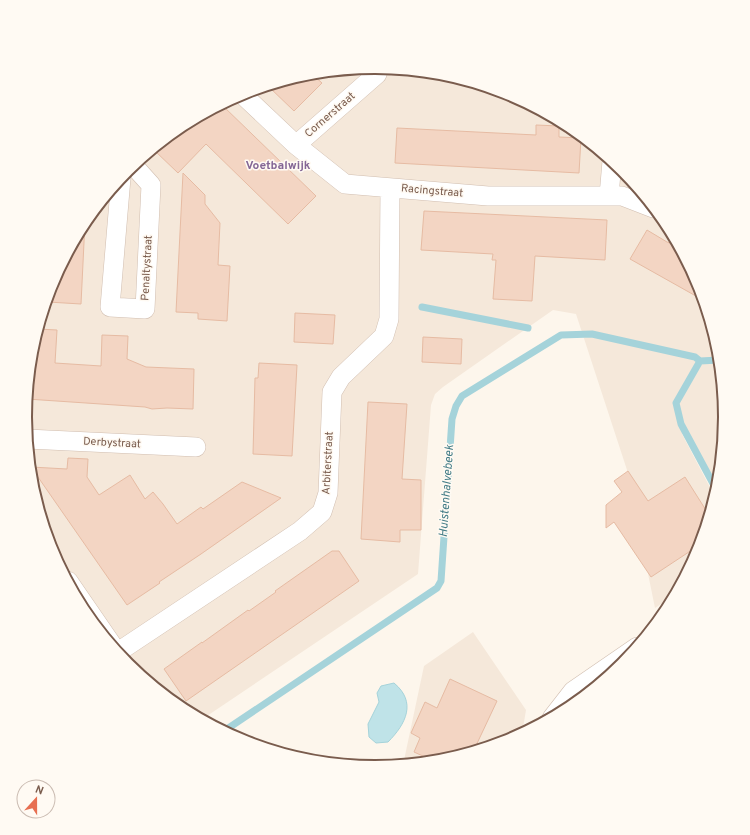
<svg xmlns="http://www.w3.org/2000/svg" width="750" height="835" font-family="Overpass,sans-serif">
	<style>
		.residential { fill: #f5e8da }
		.water { fill: #bfe3e8; stroke: #a5d3da }
		.lines { fill: none; stroke-linecap: round; stroke-linejoin: round }
		.stream { stroke: #a5d3da; stroke-width: 7 }
		.building { fill: #f3d5c3; stroke: #e6bba3 }
		.street-casing { stroke: #d1beb0; stroke-width: 20 }
		.street { stroke: #fff; stroke-width: 19 }
		.labels { text-anchor: middle; dominant-baseline: central; stroke-width: 3; stroke-linejoin: round; paint-order: stroke }
		.street-label { font-size: 11px; fill: #7a5c4d; stroke: #fffaf3 }
		.neighbourhood-label { font-size: 12px; font-weight: bold; fill: #846695; stroke: #fffaf3 }
		.water-label { font-size: 12px; font-style: italic; fill: #437c86; stroke: #fffaf3 }
		.rim { fill: none; stroke: #7a5c4d; stroke-width: 2 }
	</style>
	<rect width="100%" height="100%" fill="#fdf6ec"/>
	<path class="residential" d="M375,68L444,74L509,94L570,127L623,170L666,223L698,284L718,349L725,418L718,486V488L686,432L682,434L715,497L698,552L675,595L655,608L627,470L576,314L553,310L443,387L435,394L431,405L418,574L201,720L180,708L127,665L84,612L52,551L32,486L25,417L32,349L52,283L84,223L128,170L181,126L241,94L307,74Z
		M473,632L526,710L522,734L509,741L443,761L403,765L424,666Z"/>
	<path class="water" d="M394,683C417,702 406,724 388,742L376,743L369,737L368,724L379,702L377,693L381,686Z"/>
	<g class="lines">
		<path class="stream" d="M422,307L528,328
			M700,361L719,360
			M224,731L437,588L441,581L452,419L456,406L462,396L561,335L592,334L695,357L700,361L676,403L681,424L717,491"/>
	</g>
	<path class="building" d="M312,74L322,83L294,111L268,86Z
		M222,105L316,196L288,224L206,144L178,173L154,150L181,126Z
		M536,125L559,126V137L581,138L579,173L395,163L397,128L536,135Z
		M183,173L205,195V204L220,223L218,265L230,266L227,321L198,319V313L176,312Z
		M424,211L607,220L605,260L535,256L532,301L493,299L496,260H492L493,254L421,250Z
		M85,222L81,304L48,302L49,294L52,283Z
		M647,230L667,242L678,246L698,284L703,300L630,259Z
		M295,313L335,315L333,344L294,342Z
		M38,329L57,330L55,363L101,366L102,335L128,336L127,359L146,367L194,369L193,409L167,408L152,409L145,407L27,399L32,349Z
		M423,337L462,339L461,364L422,362Z
		M259,363L297,365L292,456L253,454L255,378H258Z
		M368,402L407,404L402,479L421,480V530H400V542L361,539Z
		M68,458L88,459L87,477L99,495L130,475L145,499L153,492L163,504L177,524L201,507L203,509L242,482L281,498L201,554L159,582L160,583L127,605L31,467L67,469Z
		M628,471L648,501L685,477L709,515L701,544L651,577L614,522L606,528V505L622,492L614,481Z
		M332,551H339L359,581L186,701L164,669L202,642V643L248,610L249,611L276,592L275,591Z
		M450,679L497,701L473,752L443,761L436,762L414,752L420,738L411,733L425,702L437,708Z"/>
	<g class="lines">
		<defs>
			<path id="street" d="M242,94L296,145L345,184L488,196H622L653,208
				M296,145L377,74L379,68
				M121,178L110,307L145,309L151,185L133,165
				M609,196L612,161
				M27,439L196,447
				M68,581L121,658
				M118,652L300,531L322,512L328,493L332,392L341,377L384,336L389,319L390,188
				M552,718L573,691L637,647"/>
		</defs>
		<use href="#street" class="street-casing"/>
		<use href="#street" class="street"/>
	</g>
	<g class="labels">
		<g class="street-label">
			<text transform="translate(330 115) rotate(-41)">Cornerstraat</text>
			<text transform="translate(432 191) rotate(5)">Racingstraat</text>
			<text transform="translate(147 268) rotate(-87)">Penaltystraat</text>
			<text transform="translate(112 443) rotate(3)">Derbystraat</text>
			<text transform="translate(328 463) rotate(-87)">Arbiterstraat</text>
		</g>
		<g class="neighbourhood-label">
			<text x="278" y="166">Voetbalwijk</text>
		</g>
		<g class="water-label">
			<text transform="translate(447 491) rotate(-86)">Huistenhalvebeek</text>
		</g>
	</g>
	<path d="M0 0H750V835H0ZM32 417a343 343 0 1 1 686 0a343 343 0 1 1-686 0Z" fill="#fffaf3" fill-rule="evenodd"/>
	<path class="rim" d="M32 417a343 343 0 1 1 686 0a343 343 0 1 1-686 0Z"/>
	<g transform="translate(36 799) rotate(21)"><circle r="19" fill="#fffaf3" stroke="#cabbb1"/>
	<path d="M0-3L7 15L0 10L-7 15Z" fill="#e76f51"/>
	<text y="-6" font-size="11" font-weight="bold" text-anchor="middle" fill="#7a5c4d">N</text>
	</g>
</svg>
